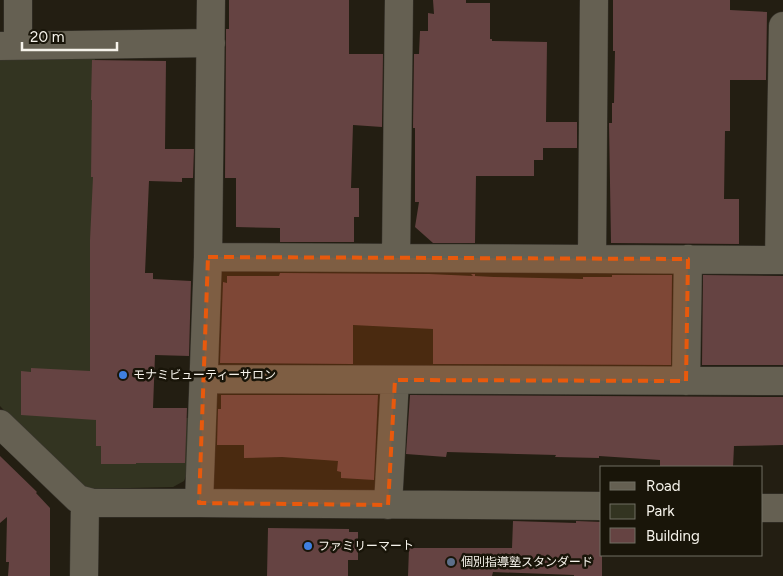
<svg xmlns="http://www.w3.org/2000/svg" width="783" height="576" font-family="Figtree,'Noto Sans JP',sans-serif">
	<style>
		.green { fill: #333421 }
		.building { fill: #654342 }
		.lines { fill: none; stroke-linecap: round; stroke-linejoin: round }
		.minor-casing { stroke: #3b3730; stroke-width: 29 }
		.minor { stroke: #656052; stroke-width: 28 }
		.marked { fill: #e8590c; fill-opacity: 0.2; stroke: #e8590c; stroke-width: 4; stroke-dasharray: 10 6; stroke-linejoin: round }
		.shop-dot { fill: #3f7fe0; stroke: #191509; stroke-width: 2 }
		.service-dot { fill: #5c6f8a; stroke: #191509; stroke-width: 2 }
		.labels { text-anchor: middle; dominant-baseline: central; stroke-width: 5; stroke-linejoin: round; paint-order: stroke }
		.poi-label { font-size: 12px; fill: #f6f3eb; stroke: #191509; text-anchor: start }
	</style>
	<rect width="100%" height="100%" fill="#231e12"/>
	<path class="green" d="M0,55H95L90,419L191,418V465L184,481L173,487L88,489L65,475L0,406Z"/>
	<path class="building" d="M229,0H349V54H383L382,127L353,125L351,188H359V217H354V242H280V228L236,227V178H225L226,29H229Z
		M433,0H466V3H490V39H492V41L547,42L546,122H577V148H543V160H534V176H476L475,243H433L415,227L419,202H415V128H413L414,54H419L420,31H428V13L434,14Z
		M613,0H730V10L767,12L766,80H730V131H725L724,199H739V244L611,243L609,123H612V103H614L615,51H613Z
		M92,60L166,61L165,149H194L193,178H182V182L149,181L145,273H153V279L191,281L189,356L155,355L153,408H187L185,463H136V464H101V446H96V420L21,415V371L31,372V368L90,371V240L93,177H91L92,100H91Z
		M280,273L429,274L473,276L471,274H475V276L494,277L583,279V277H612V275H672L671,365L433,364V329L353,325V364L220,363L223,282L227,283V276H279Z
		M703,275L783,276V365H702Z
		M221,395H378L374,480L341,478V472L337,471L338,461L282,457L244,458V445H217L218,409H221Z
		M410,395L783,397V445L734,446L733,467H660V460L599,456V458L555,457L556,455L447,452L446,457L406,454Z
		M0,456L37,492L36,493L50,508V576H8L9,562H6L7,517L0,523Z
		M513,521L576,523V521L602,522V576H574V575L493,572L492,576H408L409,548H512Z
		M268,528L349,529V532H358V560H348V576H267Z"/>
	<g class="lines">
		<defs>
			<path id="minor" d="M18,45V0
				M0,46L211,43
				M208,257L783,260
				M396,258L399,0
				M592,259L594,0
				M779,260L783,26
				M204,379L783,381
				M686,381L688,259
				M0,424L78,499L93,503H199L602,506
				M199,503L208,257L211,0
				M388,505L395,380
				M762,508H783
				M84,576L85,501"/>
		</defs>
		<use href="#minor" class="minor-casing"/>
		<use href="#minor" class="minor"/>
	</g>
	<path class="marked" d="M208,257L688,259L686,381L395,380L388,505L199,503Z"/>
	<g class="shop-dot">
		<circle cx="123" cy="375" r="5"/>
		<circle cx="308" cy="546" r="5"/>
	</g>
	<circle class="service-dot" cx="451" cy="562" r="5"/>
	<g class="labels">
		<g class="poi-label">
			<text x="133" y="375">モナミビューティーサロン</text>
			<text x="318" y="546">ファミリーマート</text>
			<text x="461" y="562">個別指導塾スタンダード</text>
		</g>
	</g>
	<rect x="600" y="466" width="162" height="90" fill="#191509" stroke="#716e63"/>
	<rect x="610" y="482" width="25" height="8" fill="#656052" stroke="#716e63"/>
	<text x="646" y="491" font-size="15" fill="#f6f3eb">Road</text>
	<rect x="610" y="504" width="25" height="15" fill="#333421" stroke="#716e63"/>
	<text x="646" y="516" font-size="15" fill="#f6f3eb">Park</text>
	<rect x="610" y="528" width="25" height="15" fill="#654342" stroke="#716e63"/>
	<text x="646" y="541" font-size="15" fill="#f6f3eb">Building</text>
	<path d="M22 42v8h95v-8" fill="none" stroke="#f6f3eb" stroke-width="2.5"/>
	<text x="30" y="42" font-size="15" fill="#f6f3eb" stroke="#191509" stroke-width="4" paint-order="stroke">20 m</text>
</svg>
